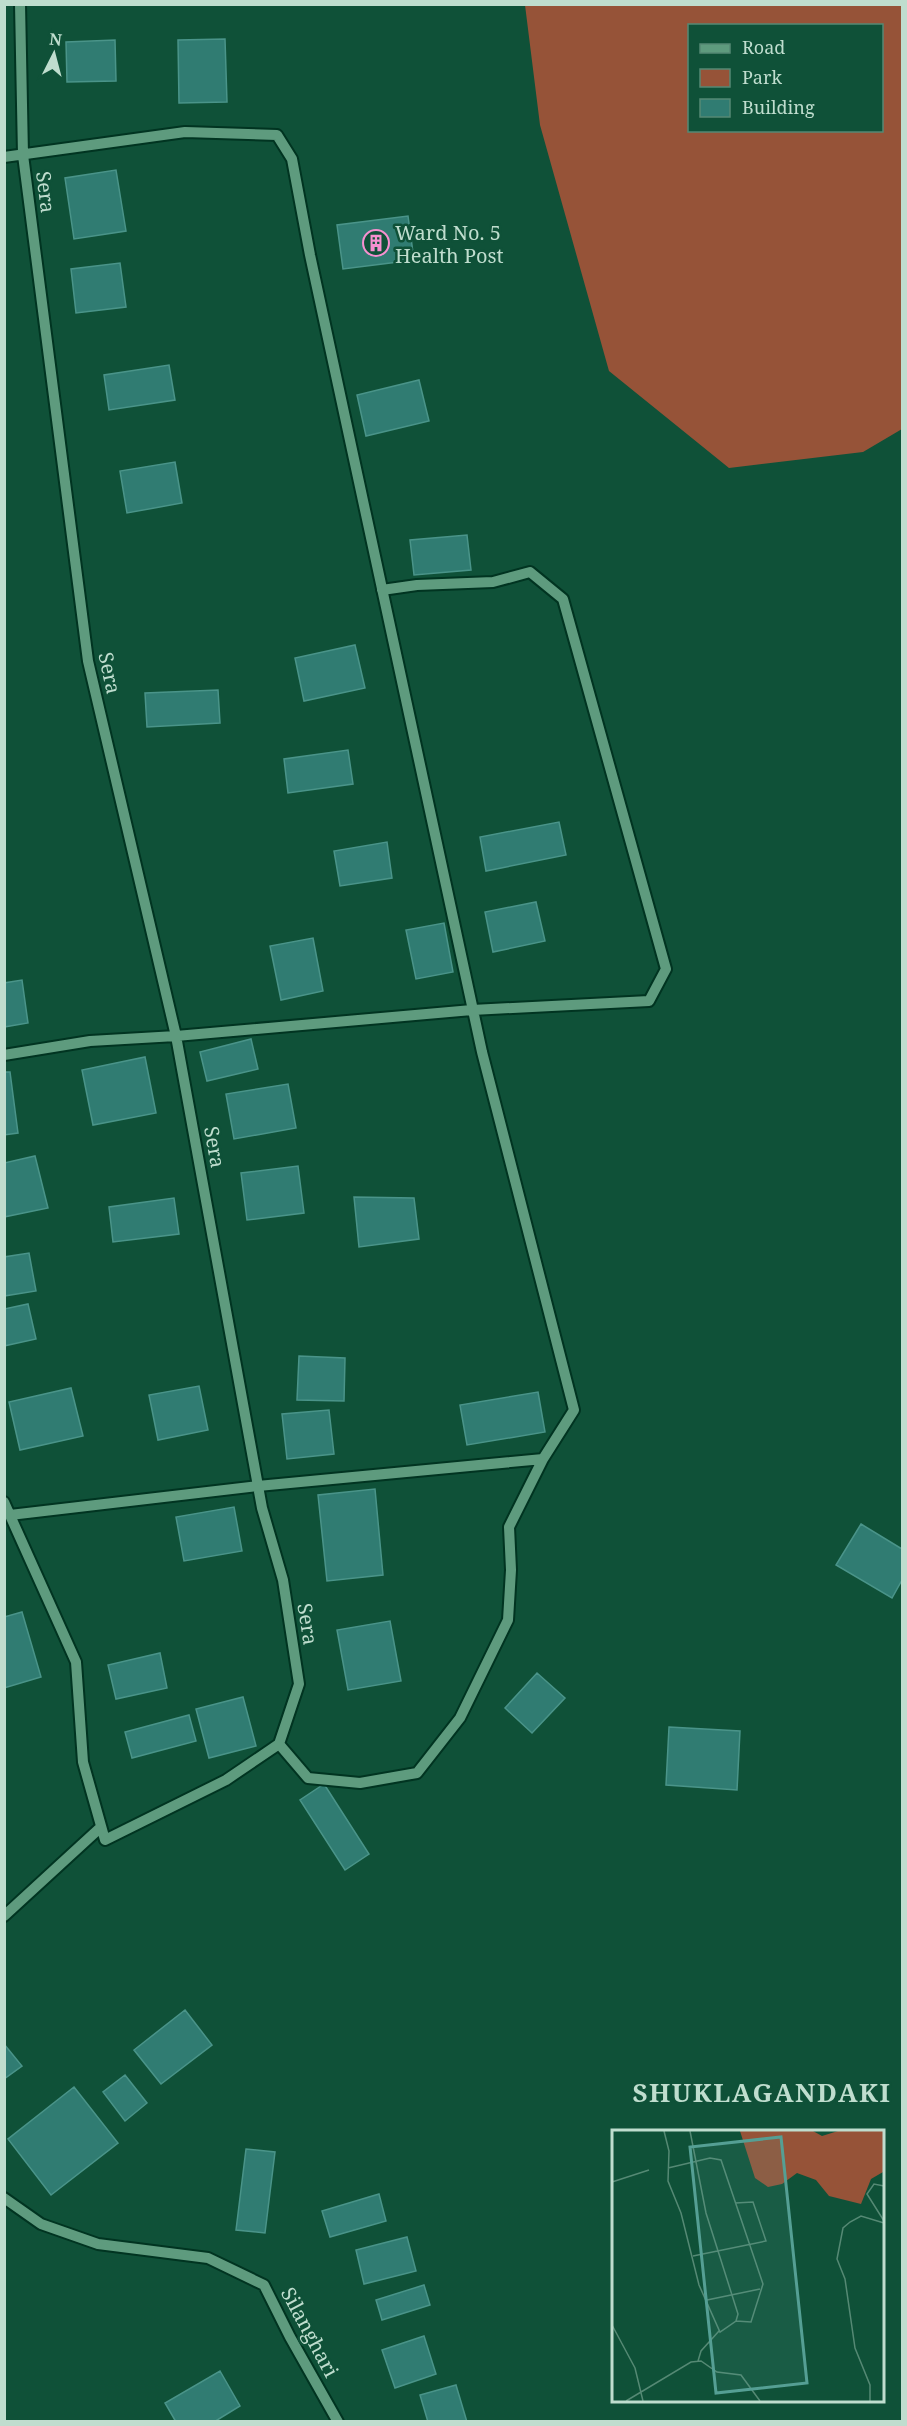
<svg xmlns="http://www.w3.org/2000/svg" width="907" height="2426" font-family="'Noto Serif',serif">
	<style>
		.green { fill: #965338; fill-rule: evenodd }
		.building { fill: #307c72; stroke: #4a9489; stroke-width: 1.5 }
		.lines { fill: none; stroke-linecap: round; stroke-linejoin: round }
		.minor-casing { stroke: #013421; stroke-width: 14 }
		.minor { stroke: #5e9b7e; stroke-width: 10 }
		.labels { text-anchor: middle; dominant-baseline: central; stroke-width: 5; stroke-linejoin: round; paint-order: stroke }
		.street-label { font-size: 20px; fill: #bfddce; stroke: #0f5138 }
		.poi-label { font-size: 20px; fill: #bfddce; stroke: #0f5138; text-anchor: start }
		.district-label { font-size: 26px; font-weight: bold; letter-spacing: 1.5px; fill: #bfddce; stroke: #0f5138 }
		.inset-road { fill: none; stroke: #558974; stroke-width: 1.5 }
		.view { fill: #559f94; fill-opacity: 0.15; stroke: #559f94; stroke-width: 3 }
		.inset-edge { fill: none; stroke: #bfddce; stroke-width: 3 }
	</style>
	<rect width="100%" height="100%" fill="#0f5138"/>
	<path class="green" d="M525,5H902V429L863,452L729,468L609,371L540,125ZM690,26H882V130H690Z"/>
	<path class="building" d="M225,39L227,102L179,103L178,40Z
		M115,40L116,81L67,82L66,42Z
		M116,170L126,231L74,239L65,178Z
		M408,216L414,260L343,269L337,225Z
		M120,263L126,307L76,313L71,269Z
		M169,365L175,400L109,410L104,375Z
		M419,380L429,421L366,436L357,395Z
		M175,462L182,503L127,513L120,471Z
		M467,535L471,570L414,575L410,540Z
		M355,645L365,688L304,701L295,658Z
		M218,690L220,723L147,727L145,693Z
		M348,750L353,784L288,793L284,759Z
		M559,822L566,855L486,871L480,837Z
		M387,842L392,878L340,886L334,851Z
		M536,902L545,941L493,952L485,912Z
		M444,923L453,972L416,979L406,930Z
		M313,938L323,991L281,1000L270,946Z
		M22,980L28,1023L4,1027V983Z
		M251,1039L258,1069L207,1081L200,1052Z
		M145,1057L156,1113L93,1125L82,1070Z
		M4,1072H10L18,1133L4,1135Z
		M288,1084L296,1128L234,1139L226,1094Z
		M35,1156L48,1208L4,1217V1163Z
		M298,1166L304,1213L247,1220L241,1173Z
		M354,1197L414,1198L419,1239L359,1247Z
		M174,1198L179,1234L113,1242L109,1207Z
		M29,1253L36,1291L4,1296V1257Z
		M28,1304L36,1339L4,1346V1309Z
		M299,1356L345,1358L344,1401L297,1400Z
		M199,1386L208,1430L158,1440L149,1395Z
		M71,1388L83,1436L20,1450L9,1402Z
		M538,1392L545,1432L467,1445L460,1405Z
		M329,1410L334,1454L287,1459L282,1414Z
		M375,1489L383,1575L327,1581L318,1495Z
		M234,1507L242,1551L184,1561L176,1517Z
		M861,1524L902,1549V1580L892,1598L836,1565Z
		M22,1612L41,1677L4,1688V1617Z
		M390,1621L401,1681L348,1690L337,1630Z
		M160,1653L167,1688L116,1699L108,1665Z
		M537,1673L565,1698L532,1733L505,1708Z
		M243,1697L256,1746L209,1758L196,1709Z
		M189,1715L196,1741L132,1758L125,1732Z
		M669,1727L740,1731L737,1790L666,1785Z
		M324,1784L369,1854L345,1870L300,1800Z
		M185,2010L212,2045L161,2084L134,2050Z
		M4,2044L22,2066L4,2079Z
		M125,2075L147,2103L125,2121L103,2092Z
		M74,2087L118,2143L51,2195L8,2139Z
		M246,2149L275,2152L265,2233L236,2230Z
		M379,2194L386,2221L330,2237L322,2211Z
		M407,2237L416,2271L364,2284L356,2250Z
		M424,2285L430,2305L382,2320L376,2300Z
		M424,2336L436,2374L395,2388L382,2350Z
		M220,2371L240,2406L214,2422H176L165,2403Z
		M456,2385L467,2422H428L420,2395Z"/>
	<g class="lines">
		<defs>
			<path id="minor" d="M4,157L185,132L277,135L292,159L310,255L482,1052L574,1410L543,1459L509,1527L511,1570L508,1620L460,1718L417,1773L360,1783L308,1778L279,1744
				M4,1055L90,1041L176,1036L472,1010L649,1001L666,969L563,599L530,572L493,582L417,585L382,590
				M4,1502L76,1662L83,1762L105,1840L226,1780L279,1744L299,1684L283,1580L262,1508L176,1036L88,661L23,155L20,4
				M10,1515L258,1486L543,1459
				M4,1916L101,1827
				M4,2198L41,2224L98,2244L208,2258L264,2285L290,2337L338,2422"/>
		</defs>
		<use href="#minor" class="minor-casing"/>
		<use href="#minor" class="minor"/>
	</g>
	<defs>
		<symbol id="building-ring" viewBox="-11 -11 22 22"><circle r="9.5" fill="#0f5138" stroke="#f690d0" stroke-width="1.5"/><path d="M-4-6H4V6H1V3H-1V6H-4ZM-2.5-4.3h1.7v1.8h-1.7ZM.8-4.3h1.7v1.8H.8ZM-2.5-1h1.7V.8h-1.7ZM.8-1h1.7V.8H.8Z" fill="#f690d0"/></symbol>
	</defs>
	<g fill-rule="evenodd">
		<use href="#building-ring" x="361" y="228" width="30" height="30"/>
	</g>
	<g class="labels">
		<g class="street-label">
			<text transform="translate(46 192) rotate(83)">Sera</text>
			<text transform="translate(110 673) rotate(78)">Sera</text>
			<text transform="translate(215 1147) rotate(80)">Sera</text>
			<text transform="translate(308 1624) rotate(81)">Sera</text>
			<text transform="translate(310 2332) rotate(62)">Silanghari</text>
		</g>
		<g class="poi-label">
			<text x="395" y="232">Ward No. 5<tspan x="395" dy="23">Health Post</tspan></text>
		</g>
		<g class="district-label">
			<text x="762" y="2092">SHUKLAGANDAKI</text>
		</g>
	</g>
	<g transform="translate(612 2130)">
		<rect width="272" height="272" fill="#0f5138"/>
		<path d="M128,1H201L210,6L226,1H271V42L259,49L249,74L217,66L204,50L185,43L170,54L156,57L143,48Z" fill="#965338"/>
		<path class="inset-road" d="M52,1L57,21L56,51L69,83L87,155L108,202L124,191L126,184L94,83L78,1M56,38L98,28L109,30L151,154L139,192L124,191M0,52L37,40M272,56L262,54L255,64L272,91M81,126L154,111L141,72L123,73M95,170L148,159M0,195L23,238L31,271M86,231L89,221L107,201M14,271L79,232L89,231L105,242L129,245L148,271M258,271V255L243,218L233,149L225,129L231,98L238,92L249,86L272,93"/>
		<path class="view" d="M169,7L195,253L104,263L78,17Z"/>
		<rect width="272" height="272" class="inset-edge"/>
	</g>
	<rect width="907" height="2426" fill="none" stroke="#bfddce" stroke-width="12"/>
	<rect x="688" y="24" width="195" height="108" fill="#0f5138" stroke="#558974" stroke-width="1.5"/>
	<rect x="700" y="44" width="30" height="9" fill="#5e9b7e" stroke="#558974" stroke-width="1.5"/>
	<text x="742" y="54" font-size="18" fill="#bfddce">Road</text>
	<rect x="700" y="69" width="30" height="18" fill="#965338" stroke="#558974" stroke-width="1.5"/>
	<text x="742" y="84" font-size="18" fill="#bfddce">Park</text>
	<rect x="700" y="99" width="30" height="18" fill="#307c72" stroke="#558974" stroke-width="1.5"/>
	<text x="742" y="114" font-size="18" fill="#bfddce">Building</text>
	<g transform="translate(54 54) rotate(6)" stroke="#0f5138" stroke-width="4.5" paint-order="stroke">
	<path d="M0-4.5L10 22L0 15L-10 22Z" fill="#bfddce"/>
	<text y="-9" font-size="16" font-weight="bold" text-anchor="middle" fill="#bfddce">N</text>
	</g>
</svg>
